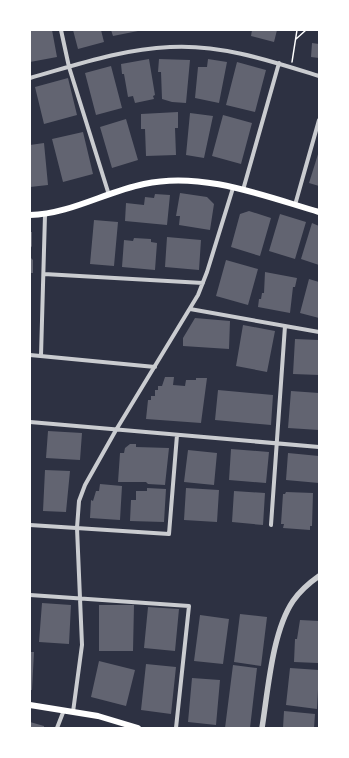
<svg xmlns="http://www.w3.org/2000/svg" width="349" height="758" font-family="'PT Sans Narrow',sans-serif">
	<style>
		.building { fill: #626471 }
		.lines { fill: none; stroke-linecap: round; stroke-linejoin: round }
		.path { stroke: #fff; stroke-width: 1.5 }
		.minor { stroke: #caccd0; stroke-width: 4 }
		.tertiary { stroke: #caccd0; stroke-width: 5.5 }
		.secondary { stroke: #fff; stroke-width: 6 }
	</style>
	<rect width="100%" height="100%" fill="#2d3142"/>
	<path class="building" d="M30,30H52L57,57L30,62Z
		M73,30H101L104,42L78,49Z
		M111,30H138V31L113,36Z
		M252,30H277L274,42L251,36Z
		M312,43L319,44V58L311,57Z
		M149,59L155,95L153,96L154,99L135,103L133,96L128,97L124,74H122L121,64Z
		M159,59L190,60L186,103L172,102L162,99L161,72H158Z
		M208,59L227,62L219,103L195,98L198,67H207Z
		M237,62L266,70L255,112L226,105Z
		M111,66L122,108L96,115L85,73Z
		M68,78L77,115L44,124L35,87Z
		M178,112V128H175L176,155L146,156L145,129H141V114Z
		M190,113L213,116L204,158L186,155Z
		M223,115L252,123L241,164L212,156Z
		M126,119L138,160L112,168L100,127Z
		M83,132L93,174L63,182L52,139Z
		M44,143L48,185L30,187V145Z
		M319,151V186L309,183Z
		M180,193L207,197L214,204L210,230L179,225L180,216H176Z
		M155,194L170,195L167,225L125,221L126,203L144,205L145,197L154,198Z
		M249,211L271,218L260,256L231,247L240,214Z
		M280,214L306,222L295,259L269,251Z
		M94,220L118,222L114,266L90,264Z
		M312,223L319,226V265L301,259Z
		M30,232H32V246L30,249Z
		M167,237L201,240L199,270L165,267Z
		M134,238L151,239V242L157,243L155,270L122,267L124,240L133,241Z
		M30,257L33,260V273H30Z
		M226,260L258,269L248,305L216,296Z
		M265,272L297,278L295,287H293L290,313L258,307L259,299H261L262,293H264Z
		M309,279L319,282V318L300,313Z
		M195,318L230,321L229,349L183,346V338Z
		M243,325L275,331L267,372L236,366Z
		M295,339L319,340V375L293,374Z
		M165,377H174L173,385L185,386L186,380H196V378H207L201,423L146,419L148,400H151V396H155V390H158V386H162Z
		M218,390L273,395L271,425L215,420Z
		M291,391L319,393V430L288,428Z
		M48,431L82,433L80,460L46,458Z
		M130,444H136V447L169,448L165,485L148,484L146,482H118L120,453H124L125,448Z
		M231,449L269,452L266,483L229,480Z
		M188,450L217,453L214,485L184,482Z
		M288,453L319,456V483L286,480Z
		M45,470L70,471L66,512L43,511Z
		M100,484L122,486L120,520L90,518L91,500L93,501L96,491H99Z
		M147,488L166,489L164,522L130,521L131,500H136V491H147Z
		M186,488L219,490L217,522L184,520Z
		M234,491L265,493L263,525L232,522Z
		M286,492L313,493L312,526H310V530L283,528L284,524H281L283,494H285Z
		M42,603L71,605L69,644L39,642Z
		M99,605H134L133,651H99Z
		M148,607L179,609L175,651L144,648Z
		M240,614L267,617L261,666L234,662Z
		M200,615L229,619L223,664L194,661Z
		M300,620L319,621L318,663L294,662L295,639H297Z
		M30,652H34L32,690H30Z
		M99,661L135,670L126,706L91,697Z
		M146,664L176,667L171,714L141,710Z
		M233,665L257,668L250,728H225Z
		M290,668L319,670L317,709L286,705Z
		M192,678L220,680L216,725L188,722Z
		M284,711L315,714L314,728H283Z
		M30,722L44,726V728H30Z"/>
	<g class="lines">
		<path class="path" d="M296,39L306,30
			M292,62L297,30"/>
		<path class="minor" d="M61,30L69,67L109,195
			M30,78C76,65 122,49 170,47C221,44 271,61 319,76
			M243,190L279,63
			M295,205L319,120
			M44,274L203,283
			M190,309L319,332
			M30,355L155,367
			M41,356L45,215
			M30,422L319,447
			M30,525L169,534L177,435
			M271,525L285,326
			M30,595L189,606L176,728
			M73,712L82,645L77,528L79,501L85,485L116,430L198,295L207,272L233,188
			M57,728L64,710"/>
		<path class="tertiary" d="M262,728C268,691 272,632 293,601C300,591 309,583 319,576"/>
		<path class="secondary" d="M30,215C70,214 105,192 144,184C202,171 264,196 319,212
			M30,705L98,716L138,728"/>
	</g>
	<rect width="349" height="758" fill="none" stroke="#ffffff" stroke-width="62"/>
</svg>
